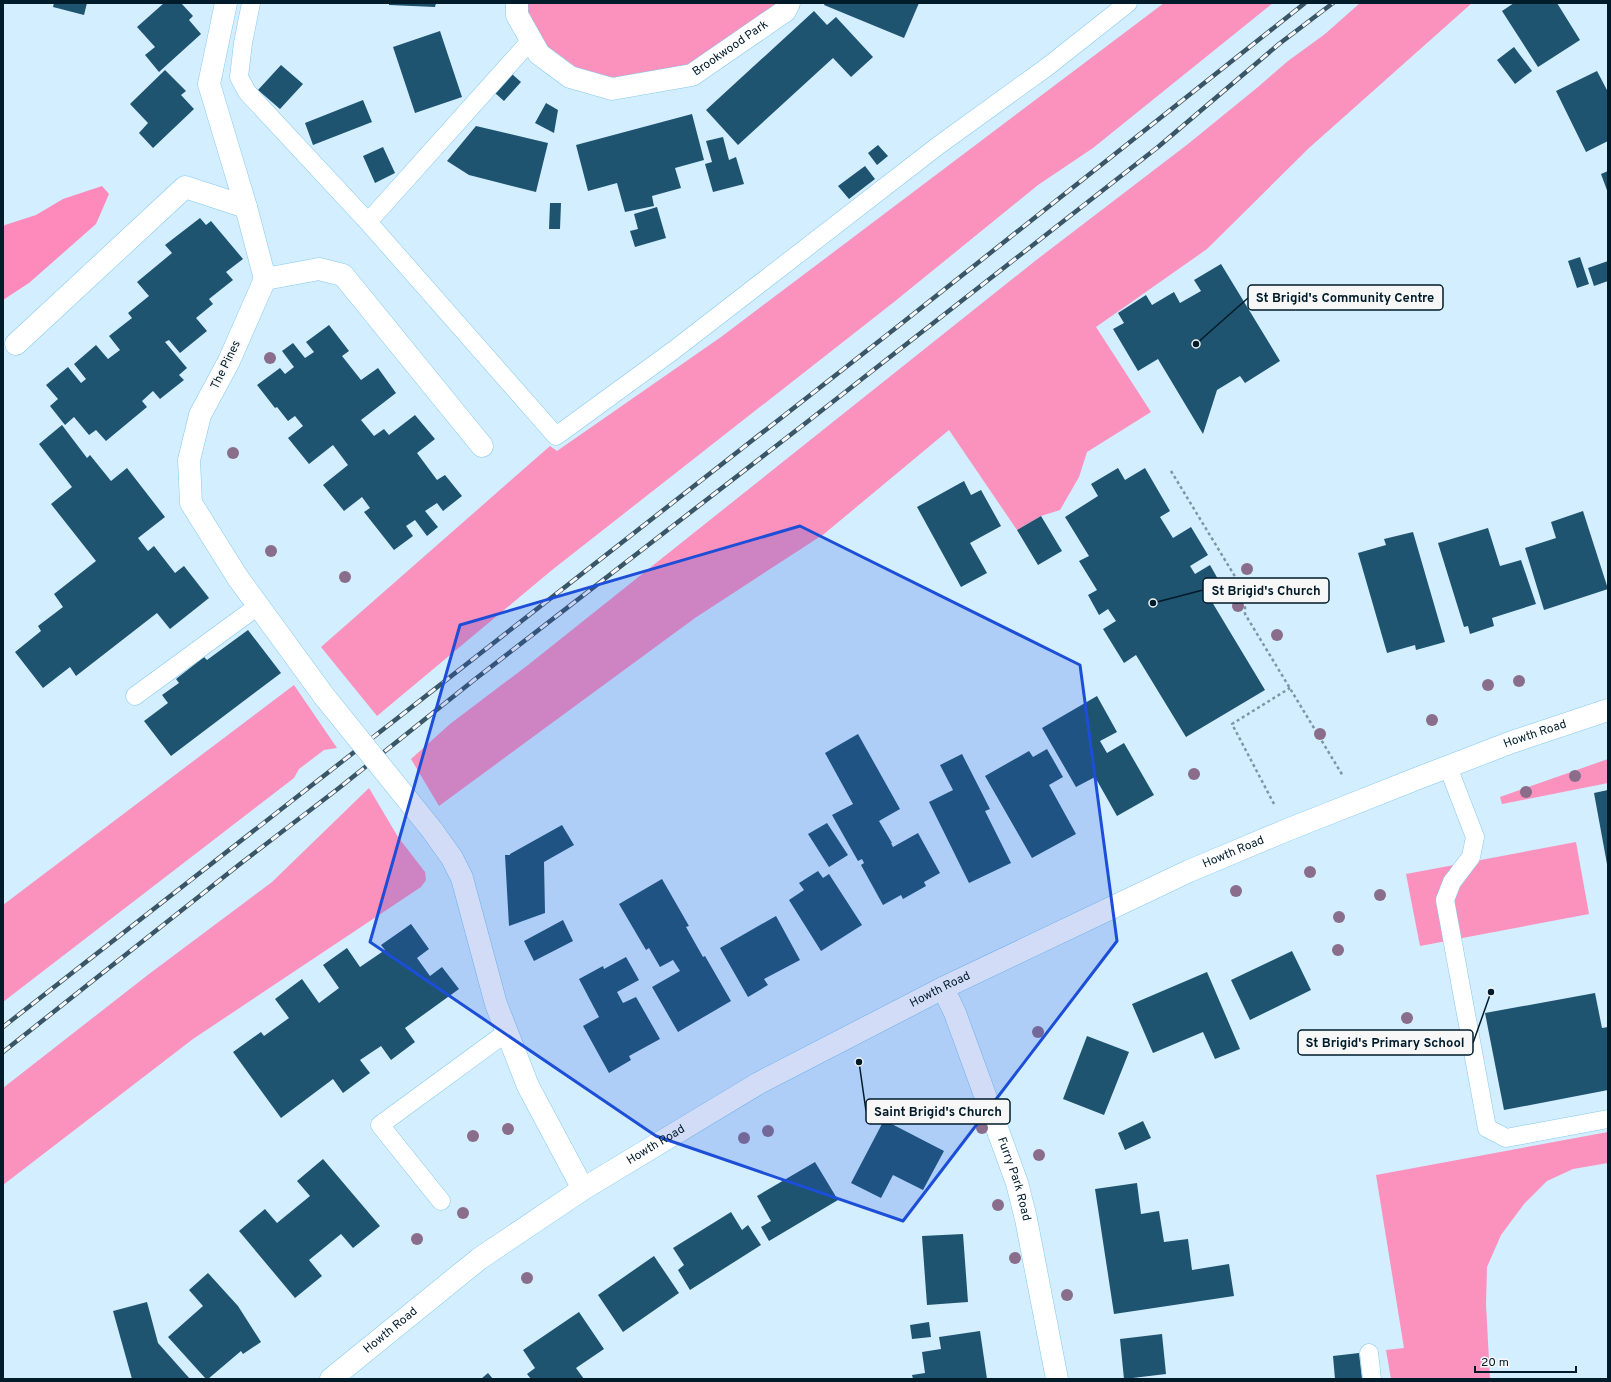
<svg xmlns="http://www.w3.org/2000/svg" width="1611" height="1382" font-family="Overpass,sans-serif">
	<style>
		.green { fill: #fb91bd }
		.forest { fill: #fe89bb }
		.building { fill: #1e5470 }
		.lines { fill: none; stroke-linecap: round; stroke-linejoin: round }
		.lane-casing { stroke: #83c9f1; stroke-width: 19 }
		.street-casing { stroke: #83c9f1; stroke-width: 23 }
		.secondary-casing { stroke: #83c9f1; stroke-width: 23 }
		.path { stroke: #7b96a6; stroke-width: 2.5; stroke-dasharray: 3 3; stroke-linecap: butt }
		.lane { stroke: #fff; stroke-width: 18 }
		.street { stroke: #fff; stroke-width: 22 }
		.secondary { stroke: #fff; stroke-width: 22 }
		.rail-casing { stroke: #3a5565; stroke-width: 4.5 }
		.rail { stroke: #f7f7f7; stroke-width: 3; stroke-dasharray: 9; stroke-linecap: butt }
		.street-bridge-casing { stroke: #83c9f1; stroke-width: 23; stroke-linecap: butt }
		.street-bridge { stroke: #fff; stroke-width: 22 }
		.tree { fill: #8a6d8b }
		.marked { fill: #1d4ed8; fill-opacity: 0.2; stroke: #1d4ed8; stroke-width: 3; stroke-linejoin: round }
		.labels { text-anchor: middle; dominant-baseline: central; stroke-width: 4; stroke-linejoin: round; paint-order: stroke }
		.street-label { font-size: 12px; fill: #001b2a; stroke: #f7f7f7 }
		.leader { fill: none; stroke: #001b2a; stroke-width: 1.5 }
		.callout-dot { fill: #001b2a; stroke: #f7f7f7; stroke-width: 1.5 }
		.callout { fill: #f7f7f7; stroke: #001b2a; stroke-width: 1.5 }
		.callout-label { font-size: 13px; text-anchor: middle; font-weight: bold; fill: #001b2a }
	</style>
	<rect width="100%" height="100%" fill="#d3eeff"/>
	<path class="green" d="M517,3H789L692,74L612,89L539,54Z
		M1164,3H1273L1093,148L1038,185L894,302L552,570L377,716L321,647L550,446L557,451L721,337Z
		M1360,3H1472L1309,148L1207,249L1096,327L1151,412L1087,452L1079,477L1060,510L1041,516L1017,530L949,430L824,534L695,618L439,806L411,759L450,724L528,665L1035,261L1188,144L1258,87L1288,61L1325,34Z
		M294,685L337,748L324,750L299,769L294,778L3,1002V905Z
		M1608,759V783L1502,804L1500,797Z
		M369,788L398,837L425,872L426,880L421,887L193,1039L3,1185V1088L149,974L272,882Z
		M1576,842L1589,914L1420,946L1406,874Z
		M1608,1132V1163L1573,1169L1547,1181L1524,1204L1501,1235L1487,1267L1486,1304L1490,1379H1391L1386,1350L1404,1348L1376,1175Z"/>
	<path class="forest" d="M102,186L109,194L96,224L29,283L3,300V227L5,225L36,215L63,199Z"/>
	<path class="building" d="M54,3H87L84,15L53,7Z
		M164,3H181L193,16L189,20L201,34L159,72L145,55L155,47L137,27Z
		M389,3H436L435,7L389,5Z
		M825,3H919L904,38L824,5Z
		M1514,3H1557L1580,40L1538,67L1502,11Z
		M814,11L827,25L836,17L873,57L851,77L833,58L738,145L706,110Z
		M440,31L462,97L415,113L393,47Z
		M1514,47L1532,71L1515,84L1497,60Z
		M281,65L303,84L280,109L258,90Z
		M165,70L186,91L181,95L194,109L153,148L139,133L148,123L130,104Z
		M1597,71L1608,92V141L1586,152L1556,91Z
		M512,74L521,82L504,101L495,93Z
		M363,100L372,122L313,145L305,123Z
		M546,103L558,110L554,133L535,123Z
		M692,114L704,160L675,168L681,188L652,196L654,206L625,212L617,183L588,191L576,145Z
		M476,126L548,143L536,192L469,175L447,161Z
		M723,137L729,160L736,157L744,184L713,192L705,164L712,162L706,141Z
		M878,145L888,156L877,165L868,153Z
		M383,147L395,173L375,183L363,156Z
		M865,166L875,179L849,199L838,186Z
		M1608,171V193L1601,174Z
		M550,203H561L560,229H549Z
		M657,207L666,238L635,247L630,231L638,229L634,214Z
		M200,218L206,225L211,221L243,259L226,272L233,280L209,299L213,304L196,318L207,331L180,353L169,340L165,342L187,368L179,375L184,380L160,399L153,391L142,401L147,407L106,441L96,430L89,435L74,417L65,425L50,406L58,399L46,385L68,367L81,383L86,379L74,364L96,345L108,359L120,350L109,336L132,318L128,313L149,296L137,282L172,253L165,245Z
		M1580,257L1589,284L1577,288L1568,261Z
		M1608,261V281L1594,286L1588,268Z
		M1221,264L1280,361L1245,383L1240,376L1217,390L1203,434L1158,359L1138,371L1113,329L1124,323L1118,313L1146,295L1152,305L1174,292L1180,303L1201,291L1194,280Z
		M329,325L349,351L342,356L361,380L378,368L396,393L361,420L374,436L384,429L389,435L415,415L435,439L417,453L437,480L445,475L462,496L443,511L437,503L425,511L438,527L427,536L415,520L406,526L413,536L394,550L364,512L370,508L362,497L344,511L323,485L348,465L333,445L309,464L288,438L303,426L295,416L288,421L277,407L275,408L257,385L280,368L285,374L294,367L282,351L293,343L305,358L314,352L306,342Z
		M62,425L87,458L90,455L111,481L127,468L165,517L138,538L148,551L154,546L175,573L184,566L209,598L170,629L157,613L76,676L70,667L43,688L15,652L41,631L38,626L63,607L54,594L96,561L51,504L72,487L39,444Z
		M1118,468L1125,480L1145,468L1170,511L1160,517L1173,538L1191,527L1208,555L1190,566L1195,574L1210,565L1223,588L1209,597L1265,690L1186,737L1136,655L1124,663L1103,629L1116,621L1108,609L1099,615L1088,595L1097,590L1079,561L1089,556L1065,517L1098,496L1091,484Z
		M964,481L971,495L981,490L1001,526L970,543L987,573L961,587L917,507Z
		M1583,511L1608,589L1544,610L1525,548L1556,538L1551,522Z
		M1041,516L1062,551L1038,565L1017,530Z
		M1488,528L1500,566L1521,560L1536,604L1492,618L1494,626L1470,634L1468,626L1464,627L1438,543Z
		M1413,532L1445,642L1416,650L1415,645L1387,653L1358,553L1386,545L1384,539Z
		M248,630L281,673L171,756L144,721L168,703L162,695L179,683L176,679L204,657L207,660Z
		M1097,696L1117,732L1100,741L1107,753L1124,743L1154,795L1117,816L1095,777L1076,787L1042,728Z
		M858,734L900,809L879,821L892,843H891L893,847L918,833L940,873L924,882L926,886L903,899L901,895L883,905L861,865L864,863L862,859L858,861L832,815L853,804L825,753Z
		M1047,749L1063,777L1049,785L1076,834L1032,858L985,776L1029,751L1033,757Z
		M962,754L990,809L985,811L1011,863L969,883L929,802L953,790L940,765Z
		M1608,790V864H1607L1594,793Z
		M827,823L848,855L829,867L808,834Z
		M562,825L574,845L544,862L545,913L509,926L505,855H510V854Z
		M818,871L823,878L829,874L862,925L821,951L789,900L804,890L799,883Z
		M662,879L689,926L686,927L703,957L705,956L731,1001L678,1032L652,987L680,971L673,960L660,967L649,948L646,950L619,904Z
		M776,916L800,960L764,979L768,985L748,997L720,948Z
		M563,920L573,941L534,961L524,941Z
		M411,924L429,949L417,958L430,976L442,967L459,989L405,1028L415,1042L391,1060L381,1046L360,1060L370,1073L343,1093L333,1079L281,1118L233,1052L261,1032L264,1036L289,1018L275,999L302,979L319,1003L339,988L323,965L347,948L360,967L385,950L381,945Z
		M1292,951L1311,990L1250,1020L1231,980Z
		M626,957L639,980L617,992L623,1003L636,997L660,1039L629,1056L631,1060L609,1073L583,1026L599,1017L579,979L603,966L604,969Z
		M1207,972L1240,1049L1215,1059L1203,1032L1153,1053L1132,1004Z
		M1595,993L1602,1028L1608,1027V1090L1504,1110L1485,1013Z
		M1087,1036L1129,1052L1104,1115L1063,1099Z
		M884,1120L944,1151L923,1190L893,1175L881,1198L851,1183Z
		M1143,1121L1151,1138L1125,1150L1118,1133Z
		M323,1159L380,1226L353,1248L341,1234L309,1260L322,1276L295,1298L239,1231L265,1209L277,1223L310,1196L297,1181Z
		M815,1162L838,1200L769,1241L761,1227L771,1221L757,1196Z
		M1137,1183L1141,1214L1159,1211L1164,1242L1188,1239L1192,1270L1229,1264L1234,1296L1114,1314L1095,1189Z
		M731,1212L742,1230L748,1225L761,1245L690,1290L678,1270L684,1265L673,1248Z
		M963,1234L968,1302L927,1305L922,1236Z
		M654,1256L679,1293L623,1332L598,1295Z
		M208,1273L238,1306L261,1342L243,1354L241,1351L208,1379H206L168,1337L203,1306L189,1290Z
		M147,1302L158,1343L190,1379H132L113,1311Z
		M579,1312L604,1349L576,1368L584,1379H531L527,1374L535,1368L523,1350Z
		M929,1322L931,1337L912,1339L910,1325Z
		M980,1331L987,1379H913L912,1375L925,1373L922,1352L941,1349L939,1337Z
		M1162,1334L1166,1374L1124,1379L1120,1339Z
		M1359,1353L1362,1379H1335L1333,1356Z
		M488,1373L493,1379H481Z"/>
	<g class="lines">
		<defs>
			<path id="lane" d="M251,3L243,43L239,77L247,92L368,222L556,436L674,350L939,145L1047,67L1128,3
				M368,222L531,40
				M135,696L258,606
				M1448,767L1475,837L1471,857L1452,882L1445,900L1487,1128L1506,1138L1608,1119
				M441,1201L380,1125L507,1032
				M1369,1353L1372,1379"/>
			<g id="street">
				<path d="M226,3L209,84L246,207L265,279L229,361L200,415L189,460L191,503L238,578L324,696"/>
				<path id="s1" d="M517,3V15L539,54L570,77L612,89L692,75L785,11L789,3"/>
				<path d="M265,279L319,269L343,275L482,446"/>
				<path d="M16,344L185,187L246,207"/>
				<path d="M432,830L452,858L462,878L496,1004L528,1086L583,1189"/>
				<path id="s2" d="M943,988L955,1013L1017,1183L1026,1219L1057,1379"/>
			</g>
			<g id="secondary">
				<path id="s3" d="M331,1379L479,1259L583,1189L759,1083L943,988L1189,871L1287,830L1421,777L1512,742L1608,710"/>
			</g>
		</defs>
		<use href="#lane" class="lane-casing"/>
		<use href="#street" class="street-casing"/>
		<use href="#secondary" class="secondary-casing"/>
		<path class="path" d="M1171,471L1245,593V614L1343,776
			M1274,804L1232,724L1290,688"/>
		<use href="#lane" class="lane"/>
		<use href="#street" class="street"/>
		<use href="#secondary" class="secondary"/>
		<defs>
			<path id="rail" d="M3,1027L892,331L1305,3
				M3,1052L240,864L339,788L474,680L807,422L1158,147L1279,44L1333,3"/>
		</defs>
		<use href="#rail" class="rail-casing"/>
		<use href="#rail" class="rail"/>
		<defs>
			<path id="street-bridge" d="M324,696L432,830"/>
		</defs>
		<use href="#street-bridge" class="street-bridge-casing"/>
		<use href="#street-bridge" class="street-bridge"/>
	</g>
	<g class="tree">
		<circle cx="270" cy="358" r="6"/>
		<circle cx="233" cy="453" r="6"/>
		<circle cx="271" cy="551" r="6"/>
		<circle cx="1247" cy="569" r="6"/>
		<circle cx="345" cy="577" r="6"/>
		<circle cx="1238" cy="606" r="6"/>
		<circle cx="1277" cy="635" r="6"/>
		<circle cx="1519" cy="681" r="6"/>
		<circle cx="1488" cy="685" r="6"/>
		<circle cx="1432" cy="720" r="6"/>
		<circle cx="1320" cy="734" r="6"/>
		<circle cx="1194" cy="774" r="6"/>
		<circle cx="1575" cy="776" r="6"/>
		<circle cx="1526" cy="792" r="6"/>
		<circle cx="1310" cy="872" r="6"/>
		<circle cx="1236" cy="891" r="6"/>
		<circle cx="1380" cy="895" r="6"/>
		<circle cx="1339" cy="917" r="6"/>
		<circle cx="1338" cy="950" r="6"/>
		<circle cx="1407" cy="1018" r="6"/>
		<circle cx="1038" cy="1032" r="6"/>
		<circle cx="982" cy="1128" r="6"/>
		<circle cx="508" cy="1129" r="6"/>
		<circle cx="768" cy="1131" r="6"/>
		<circle cx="473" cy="1136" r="6"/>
		<circle cx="744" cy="1138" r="6"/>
		<circle cx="1039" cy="1155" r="6"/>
		<circle cx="998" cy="1205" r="6"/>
		<circle cx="463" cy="1213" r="6"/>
		<circle cx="417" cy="1239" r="6"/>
		<circle cx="1015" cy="1258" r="6"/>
		<circle cx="527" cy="1278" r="6"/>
		<circle cx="1067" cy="1295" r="6"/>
	</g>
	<path class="marked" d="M800,526L1080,665L1117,941L903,1221L656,1136L370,942L460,625Z"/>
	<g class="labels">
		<g class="street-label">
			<text stroke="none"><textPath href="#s1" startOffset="267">Brookwood Park</textPath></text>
			<text transform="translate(226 365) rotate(-64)">The Pines</text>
			<text stroke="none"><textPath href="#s3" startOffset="1373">Howth Road</textPath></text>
			<text stroke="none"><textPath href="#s3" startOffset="1049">Howth Road</textPath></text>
			<text stroke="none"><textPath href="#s3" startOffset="725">Howth Road</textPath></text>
			<text stroke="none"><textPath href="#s3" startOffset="401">Howth Road</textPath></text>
			<text stroke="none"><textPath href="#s2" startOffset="204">Furry Park Road</textPath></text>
			<text stroke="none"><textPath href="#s3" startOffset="77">Howth Road</textPath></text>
		</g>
	</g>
	<path class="leader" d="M1196 344L1248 298M1153 603L1203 590M1491 992L1473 1043M859 1062L866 1111"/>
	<g class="callout-dot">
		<circle cx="1196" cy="344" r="4"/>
		<circle cx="1153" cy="603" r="4"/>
		<circle cx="1491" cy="992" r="4"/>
		<circle cx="859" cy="1062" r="4"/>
	</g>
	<g class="callout">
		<rect x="1248" y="285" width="195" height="25" rx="4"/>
		<rect x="1203" y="578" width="126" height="25" rx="4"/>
		<rect x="1298" y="1030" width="175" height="25" rx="4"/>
		<rect x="866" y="1099" width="144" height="25" rx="4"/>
	</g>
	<g class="callout-label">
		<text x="1345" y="302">St Brigid's Community Centre</text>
		<text x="1266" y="595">St Brigid's Church</text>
		<text x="1385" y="1047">St Brigid's Primary School</text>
		<text x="938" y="1116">Saint Brigid's Church</text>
	</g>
	<rect width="1611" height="1382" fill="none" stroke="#001b2a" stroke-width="8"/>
	<path d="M1475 1366v6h101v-6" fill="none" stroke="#001b2a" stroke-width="2"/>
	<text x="1481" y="1366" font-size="12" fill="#001b2a" stroke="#f7f7f7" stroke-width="3" paint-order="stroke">20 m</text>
</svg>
